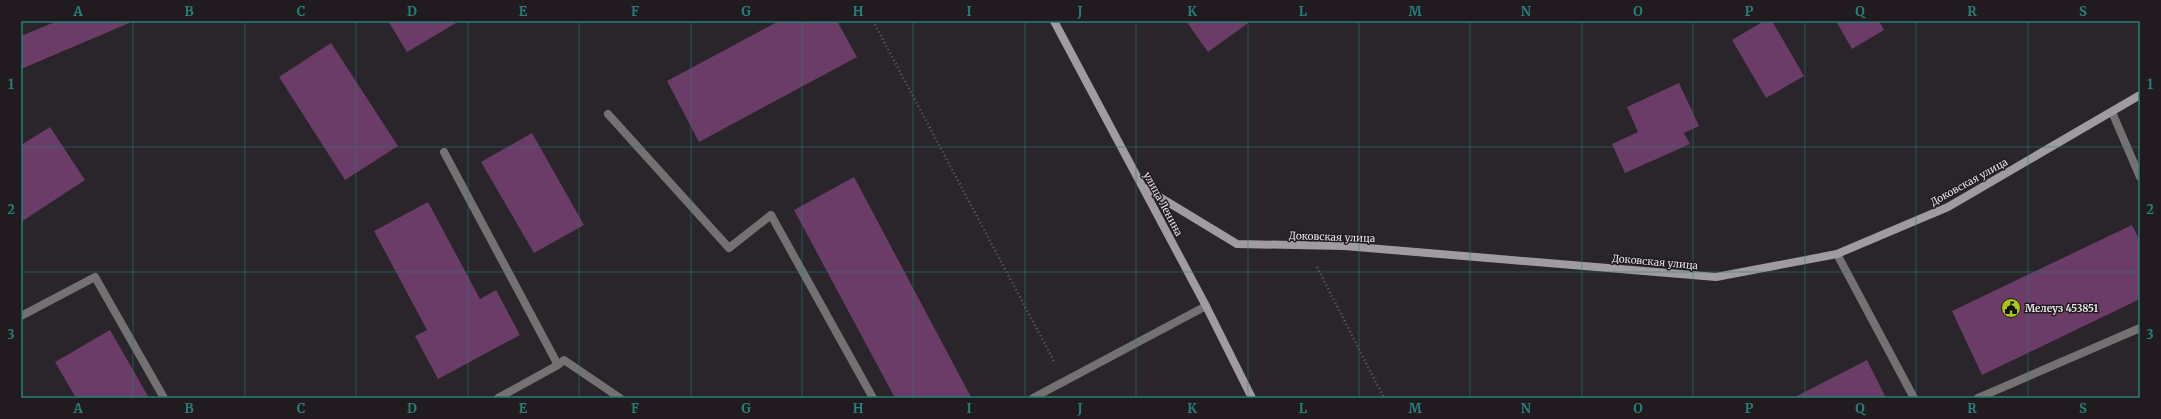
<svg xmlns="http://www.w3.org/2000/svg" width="2161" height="419" font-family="Merriweather,serif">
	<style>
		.building { fill: #6a3c67 }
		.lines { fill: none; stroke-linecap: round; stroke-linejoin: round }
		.path { stroke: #645f63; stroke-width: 2.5; stroke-dasharray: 1 3; stroke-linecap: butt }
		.service { stroke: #747173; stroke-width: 8 }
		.minor { stroke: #747173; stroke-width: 8 }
		.secondary { stroke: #a09b9f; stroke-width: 8 }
		.grid { fill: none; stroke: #24817a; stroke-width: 1; stroke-opacity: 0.55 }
		.labels { text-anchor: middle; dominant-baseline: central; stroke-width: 3; stroke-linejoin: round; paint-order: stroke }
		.street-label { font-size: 10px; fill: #e6e2e5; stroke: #211b20 }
		.poi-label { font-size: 10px; font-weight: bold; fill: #e6e2e5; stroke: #211b20; text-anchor: start }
		.neatline { fill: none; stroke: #24817a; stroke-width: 1.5 }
		.grid-label { font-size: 13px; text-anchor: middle; font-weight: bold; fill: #24817a }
	</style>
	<rect width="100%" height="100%" fill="#2a252a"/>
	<path class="building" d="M57,21H134L21,69V36Z
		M388,21H454L456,23L407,52Z
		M779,21H837L857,57L699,142L667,81Z
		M1186,21H1251L1208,52Z
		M1764,21H1772L1804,76L1766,98L1732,40Z
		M1836,21H1879L1884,30L1852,49Z
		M331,43L398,146L345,180L279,77Z
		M1679,83L1699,126L1684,133L1690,144L1625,173L1612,144L1638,132L1627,107Z
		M50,127L85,180L21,222V145Z
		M532,133L584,225L534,253L481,162Z
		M854,177L971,397L969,398H895L794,210Z
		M428,202L480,299L496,290L520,335L438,379L415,336L427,330L374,231Z
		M2132,225L2140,241V299L1982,375L1952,311Z
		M110,330L149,398H76L55,362Z
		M1867,360L1886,398H1793Z"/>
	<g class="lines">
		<path class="path" d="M873,21L1055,363
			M1317,267L1384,398"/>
		<path class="service" d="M608,114L729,248L771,215L873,398
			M444,152L558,365
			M1837,254L1914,398
			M21,316L95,277L164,398
			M498,398L558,365L564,360L620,398
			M1033,398L1206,306
			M1978,398L2140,328"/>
		<path class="minor" d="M2112,112L2140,177"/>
		<path class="secondary" d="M1054,21L1206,306L1252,398
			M1143,187L1237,244L1344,246L1716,277L1837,254L1948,207L2140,95"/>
	</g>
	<path class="grid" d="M133,21V398M245,21V398M356,21V398M468,21V398M579,21V398M691,21V398M802,21V398M913,21V398M1025,21V398M1136,21V398M1248,21V398M1359,21V398M1470,21V398M1582,21V398M1693,21V398M1805,21V398M1916,21V398M2028,21V398M21,147H2140M21,272H2140"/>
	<defs>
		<symbol id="civic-disc" viewBox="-11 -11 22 22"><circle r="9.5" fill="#abc614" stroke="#211b20"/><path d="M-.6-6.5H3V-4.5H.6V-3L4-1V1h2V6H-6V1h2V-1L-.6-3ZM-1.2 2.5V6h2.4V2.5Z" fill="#111"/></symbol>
	</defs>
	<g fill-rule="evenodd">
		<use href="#civic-disc" x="2000" y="297" width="22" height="22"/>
	</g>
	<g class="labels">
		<g class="street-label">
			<text transform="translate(1969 182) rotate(-29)">Доковская улица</text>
			<text transform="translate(1163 204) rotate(62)">улица Ленина</text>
			<text transform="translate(1332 237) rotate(2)">Доковская улица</text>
			<text transform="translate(1655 262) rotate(5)">Доковская улица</text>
		</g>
		<g class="poi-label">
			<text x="2025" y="308">Мелеуз 453851</text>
		</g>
	</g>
	<rect width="2161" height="419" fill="none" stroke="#211b20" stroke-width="44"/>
	<rect x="22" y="22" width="2117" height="375" class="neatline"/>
	<g class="grid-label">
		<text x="78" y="16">A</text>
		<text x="189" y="16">B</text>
		<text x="301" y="16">C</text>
		<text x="412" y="16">D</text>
		<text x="523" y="16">E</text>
		<text x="635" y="16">F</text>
		<text x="746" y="16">G</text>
		<text x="858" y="16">H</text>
		<text x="969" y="16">I</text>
		<text x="1080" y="16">J</text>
		<text x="1192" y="16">K</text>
		<text x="1303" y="16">L</text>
		<text x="1415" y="16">M</text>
		<text x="1526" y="16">N</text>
		<text x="1638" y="16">O</text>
		<text x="1749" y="16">P</text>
		<text x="1860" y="16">Q</text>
		<text x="1972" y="16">R</text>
		<text x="2083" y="16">S</text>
		<text x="11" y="89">1</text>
		<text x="2150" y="89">1</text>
		<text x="11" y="214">2</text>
		<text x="2150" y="214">2</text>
		<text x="11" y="339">3</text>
		<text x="2150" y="339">3</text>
		<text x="78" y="413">A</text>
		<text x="189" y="413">B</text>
		<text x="301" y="413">C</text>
		<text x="412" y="413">D</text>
		<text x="523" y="413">E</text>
		<text x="635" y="413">F</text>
		<text x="746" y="413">G</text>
		<text x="858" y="413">H</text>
		<text x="969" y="413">I</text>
		<text x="1080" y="413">J</text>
		<text x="1192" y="413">K</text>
		<text x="1303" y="413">L</text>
		<text x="1415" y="413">M</text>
		<text x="1526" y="413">N</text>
		<text x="1638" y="413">O</text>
		<text x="1749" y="413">P</text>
		<text x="1860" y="413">Q</text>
		<text x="1972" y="413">R</text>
		<text x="2083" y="413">S</text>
	</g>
</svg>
